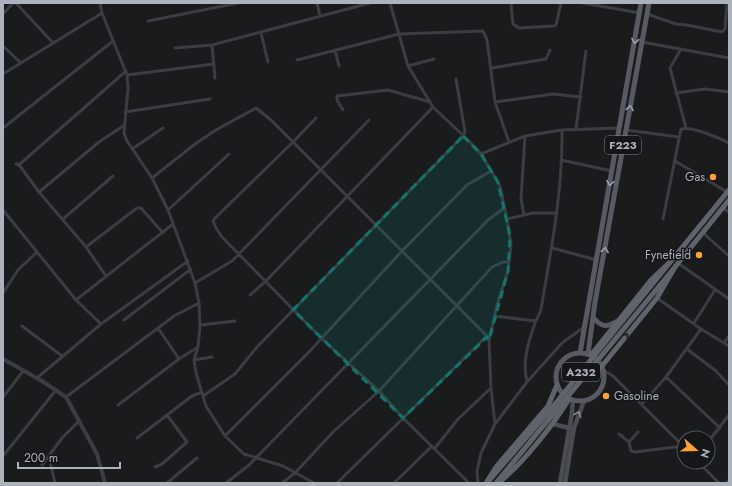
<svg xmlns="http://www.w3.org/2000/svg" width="732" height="486" font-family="Jost,sans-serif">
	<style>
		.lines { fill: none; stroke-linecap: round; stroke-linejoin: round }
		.minor { stroke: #3b3d42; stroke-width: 3 }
		.tertiary { stroke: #3b3d42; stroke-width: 4 }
		.secondary { stroke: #494c52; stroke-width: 4.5 }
		.primary { stroke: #575a62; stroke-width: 5 }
		.trunk { stroke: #5f636b; stroke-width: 5 }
		.trunk-bridge { stroke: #5f636b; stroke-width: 5 }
		.oneway { stroke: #9ba1ab }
		.oneway2 { stroke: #202224 }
		.oneway3 { stroke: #898f98 }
		.marked { fill: #0f766e; fill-opacity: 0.2; stroke: #0f766e; stroke-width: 3; stroke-dasharray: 8 5; stroke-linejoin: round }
		.poi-dot { fill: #fca233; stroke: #151618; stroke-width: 1.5 }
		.labels { text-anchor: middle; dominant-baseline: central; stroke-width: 3; stroke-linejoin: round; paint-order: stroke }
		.shield { fill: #151618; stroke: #7f848c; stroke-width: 1 }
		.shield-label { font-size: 11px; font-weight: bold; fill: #acb3bd }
		.poi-label { font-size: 12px; fill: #acb3bd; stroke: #151618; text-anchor: end }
	</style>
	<rect width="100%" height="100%" fill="#1a1b1d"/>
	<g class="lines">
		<path class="minor" d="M16,3L53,43
			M100,3L102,13L127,75L128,88L124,133L127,141L152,178L168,210L195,283L199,303L200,325L198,347L194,360L196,373L206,406L225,436L244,454L283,466L314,483
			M317,3L320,16
			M390,3L408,66L433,107L469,141L481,154L500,186L507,219L511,245L508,271L497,305L489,340L491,388L495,424L481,453L477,471L478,483
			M511,3L513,24L519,28L554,26L556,25L561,3
			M583,3L640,13
			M3,14L13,3
			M647,14L676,24L687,25L722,32L725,29L727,3
			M148,21L238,3
			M261,33L268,62
			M642,42L729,58
			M212,45L215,78
			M3,46L21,63
			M175,48L212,45L370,3
			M681,49L670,68L686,128
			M335,50L339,66
			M297,60L399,34L483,31L487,40L495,102L509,142
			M408,66L434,59
			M492,68L546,59L550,50
			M3,74L102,13
			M127,75L214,64
			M676,93L705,89L729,92
			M495,102L553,94L581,97
			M343,110L337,100V96L388,90L430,102
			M125,112L210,99
			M316,118L292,143L216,217L213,221L216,228L222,237L321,338L379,391L403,418L469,483
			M3,128L113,41
			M576,129L586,51
			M626,130L679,137
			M132,149L163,128
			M481,154L525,136L562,130L619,128
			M561,160L612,171
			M675,161L727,192
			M20,166L16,164H20L126,71
			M20,166L39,192L86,247L106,276
			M152,178L195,144L216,130L256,108L271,120L487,336L489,340
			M39,192L99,142L123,126
			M722,208L729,212
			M3,210L76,300L101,324
			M168,210L229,154
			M524,215L521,199L525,136
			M63,219L113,176
			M507,219L533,213H555
			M663,219L681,129C692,126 719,138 729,143
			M702,232L729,256
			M86,247L137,208H141L163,233
			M552,248L597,260
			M678,263L729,299
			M195,283L232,261L369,120
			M3,293L18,270L37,252
			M250,295L266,281L433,107
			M657,298L701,329L729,346
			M76,300L173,224
			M495,316L535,321
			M124,320L191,269
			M694,323L715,290
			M200,325L235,321
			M22,326L62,356
			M158,328L179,359
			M724,343L729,336
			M687,349L716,371L729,385
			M194,360L212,357
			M603,370L613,376L684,447
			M666,377L720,428
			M37,378L101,324L188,261
			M527,382L562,343L584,327
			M203,396L235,374L257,347L463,136L465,132L456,79
			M3,397L24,370
			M66,397L174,316L199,303
			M642,404L666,377L701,329
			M118,405L179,359L198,347
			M495,424L527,382C522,362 528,343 535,323C537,318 540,314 541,309C551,251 563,189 562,130
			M638,432L629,442L631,451L635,452L683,446
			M619,434L629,442
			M225,436L308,353L402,251L467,185L491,171
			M137,438L192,396L202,392
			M708,442L729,415
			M435,448L458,419L491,388
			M3,456L56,390
			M49,457L55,483
			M698,462L719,483
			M42,465L62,438L79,421
			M155,467L162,464L187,442L167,415
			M167,483L197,458
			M226,483L249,465L488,220L504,208
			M282,483L295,473L333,432L379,391L492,267L503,262H509
			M337,483L487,336
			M394,483L432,446
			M726,483L729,480"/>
		<path class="tertiary" d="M3,359L42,381L66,397L97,454L105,483"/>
		<path class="secondary" d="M553,424L569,428
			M560,483L572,413L573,400
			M565,483L574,428L584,401"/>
		<path class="primary" d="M593,317C601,327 606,328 618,321
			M556 377a24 24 0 1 1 48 0a24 24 0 1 1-48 0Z
			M580,353L641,3
			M588,354L595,302L649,3"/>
		<path class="trunk" d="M591,355L651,280L672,260L729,190
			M602,366L657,298L675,267L729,200
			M486,483L496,467L548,406L557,385
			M498,483C521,466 554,424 569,399"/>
		<path class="trunk-bridge" d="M487,483L555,404L672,260
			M496,483L675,267"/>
	</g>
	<defs><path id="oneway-chevron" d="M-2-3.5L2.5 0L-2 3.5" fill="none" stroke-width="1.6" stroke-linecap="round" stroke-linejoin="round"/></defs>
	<g class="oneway">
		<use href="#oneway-chevron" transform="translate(635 41) rotate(100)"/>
		<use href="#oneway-chevron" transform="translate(630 108) rotate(-80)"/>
		<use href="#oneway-chevron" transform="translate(610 183) rotate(99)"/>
		<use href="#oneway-chevron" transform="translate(605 250) rotate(-80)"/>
	</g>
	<use class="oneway2" href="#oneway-chevron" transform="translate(626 336) rotate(-52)"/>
	<use class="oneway3" href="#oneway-chevron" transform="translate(578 414) rotate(-70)"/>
	<path class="marked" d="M463,136L481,154L498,182L510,236L508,271L489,340L487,337L403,418L293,310Z"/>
	<g class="poi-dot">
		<circle cx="713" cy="177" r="4"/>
		<circle cx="699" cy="255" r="4"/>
		<circle cx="606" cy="396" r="4"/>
	</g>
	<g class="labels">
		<g class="shield">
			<rect x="605" y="136" width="36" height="18" rx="3"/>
			<rect x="562" y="363" width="38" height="18" rx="3"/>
		</g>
		<g class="shield-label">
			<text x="623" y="145">F223</text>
			<text x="581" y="372">A232</text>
		</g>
		<g class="poi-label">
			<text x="705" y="177">Gas</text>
			<text x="691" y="255">Fynefield</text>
			<text x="614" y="396" text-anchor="start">Gasoline</text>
		</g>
	</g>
	<rect width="732" height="486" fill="none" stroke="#acb3bd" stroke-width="8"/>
	<g transform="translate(696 450) rotate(110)"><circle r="19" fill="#151618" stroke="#51555a"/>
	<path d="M0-3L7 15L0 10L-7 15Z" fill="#fca233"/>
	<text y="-6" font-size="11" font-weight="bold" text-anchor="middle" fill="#acb3bd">N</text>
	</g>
	<path d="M18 462v6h102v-6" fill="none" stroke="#acb3bd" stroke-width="2"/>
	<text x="24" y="462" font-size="12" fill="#acb3bd" stroke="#151618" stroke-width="3" paint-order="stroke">200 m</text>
</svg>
